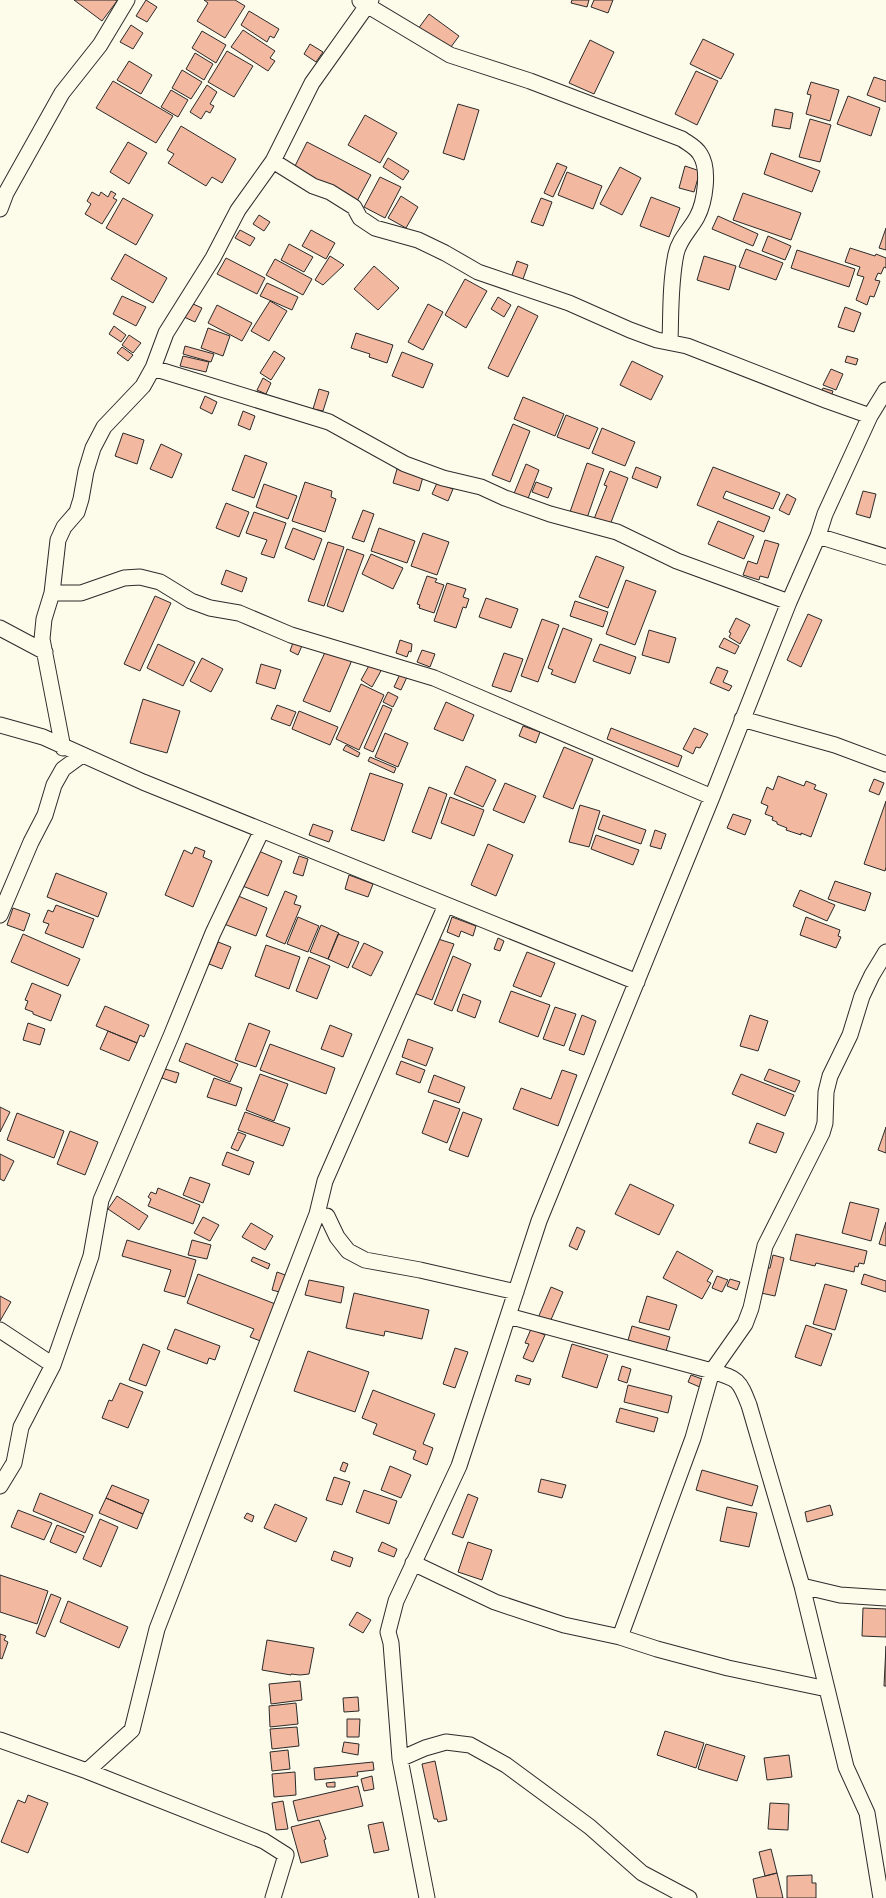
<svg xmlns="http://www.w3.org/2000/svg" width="886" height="1898" font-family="Raleway,sans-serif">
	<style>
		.building { fill: #f2b8a0; stroke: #2b2b2b }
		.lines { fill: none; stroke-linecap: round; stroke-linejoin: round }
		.street-casing { stroke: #2b2b2b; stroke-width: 17 }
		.street { stroke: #fdfbea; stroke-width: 15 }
	</style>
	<rect width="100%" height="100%" fill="#fdfbea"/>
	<path class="building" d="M74,0H115L117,1L102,21Z
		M146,0L157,7L147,22L136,16Z
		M204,0H235L245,6L225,38L197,21L208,3Z
		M572,0H589L587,7L571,3Z
		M594,0H613L608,13L591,7Z
		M249,11L279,29L274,38L270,36L267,42L241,25Z
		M429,14L459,36L448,51L418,29Z
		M131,25L143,33L133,49L120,42Z
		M243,30L275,51L270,58L275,61L268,71L231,47Z
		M202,31L226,45L216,63L192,48Z
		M703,39L734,54L721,79L690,64Z
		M590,40L614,52L594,94L569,83Z
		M310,44L323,52L316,62L304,54Z
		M227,51L253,66L234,97L208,82Z
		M195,53L213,64L204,80L186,69Z
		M129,61L152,75L141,94L117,80Z
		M182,70L202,82L191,99L172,88Z
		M696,71L718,81L697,125L675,114Z
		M874,77L886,81V102L867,95Z
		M113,81L173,116L156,143L96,108Z
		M811,82L839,90L830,121L806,114L811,95L807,94Z
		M207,85L217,92L210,104L214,106L210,113L206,111L201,119L190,112Z
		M171,90L188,100L178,117L161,107Z
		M848,96L880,108L871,136L837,124Z
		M458,104L479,110L464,160L443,153Z
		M775,109L793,113L790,129L772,126Z
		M365,115L397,133L380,163L348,145Z
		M810,119L831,125L820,162L799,157Z
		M181,126L236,159L222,183L212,177L206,186L168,163L174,154L167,150Z
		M128,142L147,153L129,184L110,172Z
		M307,142L371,175L357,201L294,168Z
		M771,153L820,171L812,192L764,174Z
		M388,158L409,171L403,180L383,167Z
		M557,163L567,167L553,197L544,193Z
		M685,166L700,171L694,192L679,188Z
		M620,167L641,178L622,215L600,204Z
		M567,172L602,186L593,209L558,195Z
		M380,177L401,187L385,218L364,207Z
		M111,191L116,194L113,198L117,200L102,224L85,214L91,204L87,201L92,192L99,196L101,192L108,197Z
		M743,193L801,213L791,240L733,220Z
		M401,196L418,207L406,228L388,218Z
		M651,197L680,208L669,237L640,226Z
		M123,198L153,215L136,245L106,228Z
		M541,198L552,202L543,226L531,222Z
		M259,215L270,222L264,231L253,224Z
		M718,216L758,234L753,246L712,229Z
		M886,228V250L879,248Z
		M240,230L255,238L250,246L235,238Z
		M311,230L335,243L326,259L302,246Z
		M768,236L791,246L785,260L762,251Z
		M289,244L313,257L304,272L281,260Z
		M850,248L875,256L876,254L886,258V268L884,267L881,274L878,273L875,280L880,281L874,297L870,296L867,305L856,300L864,277L857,275L860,267L845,262Z
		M746,249L783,263L776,280L739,267Z
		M797,250L855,269L849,287L791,268Z
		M125,254L167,278L153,303L111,279Z
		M330,256L344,265L323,285L315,280Z
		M704,256L736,266L729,290L697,280Z
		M226,258L265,278L257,294L217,274Z
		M275,259L312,279L303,295L266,275Z
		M517,261L528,265L522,282L511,278Z
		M374,266L399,288L378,310L354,289Z
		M465,279L487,291L466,328L445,315Z
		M267,283L298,297L292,310L260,296Z
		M122,296L146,307L136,326L113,314Z
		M498,297L511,305L504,317L491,309Z
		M270,301L287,311L269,341L251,331Z
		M191,303L202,308L195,322L184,317Z
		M428,304L443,312L423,350L408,342Z
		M217,305L252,323L242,341L208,323Z
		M518,306L538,316L508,377L488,368Z
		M845,307L861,313L854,332L838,327Z
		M114,326L126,335L121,342L109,334Z
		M208,328L230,336L223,356L201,348Z
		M356,333L393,345L387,363L369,357L370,354L351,348Z
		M129,335L141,343L133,353L122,345Z
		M185,346L214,354L211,362L183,354Z
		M122,347L133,355L128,361L117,353Z
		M274,351L285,358L271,380L260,373Z
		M402,352L433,364L423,388L392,376Z
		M183,356L209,362L206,372L180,366Z
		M847,356L858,359L856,365L845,362Z
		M632,361L663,376L651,400L620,385Z
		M831,369L843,374L836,390L823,385Z
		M263,378L271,383L266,394L257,390Z
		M823,388L833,391L830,399L820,395Z
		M319,389L329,392L323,411L313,409Z
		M205,396L217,402L212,414L200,408Z
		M523,397L564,414L555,436L514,419Z
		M243,411L255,416L250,430L238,425Z
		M566,415L598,428L589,449L557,437Z
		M513,424L530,431L510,482L492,475Z
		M602,428L635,442L625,466L592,453Z
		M123,433L144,440L137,464L115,456Z
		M161,444L182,454L172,478L150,469Z
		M245,455L267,463L254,498L232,490Z
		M587,463L604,469L587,518L570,512Z
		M526,464L539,470L527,501L513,496Z
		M636,467L661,477L657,488L632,478Z
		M713,467L780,493L773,509L726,491L723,498L770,517L764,532L697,505Z
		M397,469L423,477L419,491L393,483Z
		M610,471L628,478L610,525L594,519L607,486L604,485Z
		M305,482L332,491L331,497L336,499L325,532L292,521Z
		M536,482L552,488L548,498L532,492Z
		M437,483L453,489L448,501L432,494Z
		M264,484L297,496L288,519L256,507Z
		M863,491L876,494L870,518L856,514Z
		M787,494L796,499L789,515L779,510Z
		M226,503L249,512L239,537L216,528Z
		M363,510L374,514L364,542L352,538Z
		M254,512L286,523L274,558L261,554L267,540L246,533Z
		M718,521L754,536L744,559L708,544Z
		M293,528L322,539L314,560L285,548Z
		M379,528L415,541L407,563L371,551Z
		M423,533L449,542L437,575L411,566Z
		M765,540L779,544L768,578L760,576L759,580L743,575L748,561L757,564Z
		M328,542L344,547L324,606L308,601Z
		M347,549L364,555L343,612L327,606Z
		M371,554L403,568L393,589L362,574Z
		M596,556L624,567L608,608L579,597Z
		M226,570L247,578L242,592L221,584Z
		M427,576L437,579L435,582L444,585L434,613L419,608L420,605L417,604Z
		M626,580L656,591L635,645L606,634Z
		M447,583L466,589L463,597L469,599L466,608L463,607L456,628L434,621Z
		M155,596L171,603L140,671L124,664Z
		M486,598L518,609L511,628L479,617Z
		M575,601L608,612L603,627L570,616Z
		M808,614L822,620L801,667L787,660Z
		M736,618L750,625L740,644L729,637L731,633L729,632Z
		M542,619L559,625L538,682L521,676Z
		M563,628L592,639L575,683L551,674L553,670L548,668Z
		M649,630L676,638L669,663L642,655Z
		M295,637L304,641L298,655L290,651Z
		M724,638L739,646L735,654L719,647Z
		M400,640L412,644L411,652L409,651L407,657L396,653Z
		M158,644L195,662L183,686L147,668Z
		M600,644L636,657L630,674L593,661Z
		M326,650L352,660L330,712L303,701Z
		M422,650L435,654L430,667L417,662Z
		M504,653L523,659L511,692L492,686Z
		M202,658L223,669L211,692L190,681Z
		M371,662L382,669L372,687L361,680Z
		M261,664L281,670L275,689L256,683Z
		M717,667L728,671L723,682L732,686L729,691L710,683Z
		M400,674L407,677L401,690L394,687Z
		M361,684L384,695L359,750L336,739Z
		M388,692L398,697L393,707L383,702Z
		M143,699L180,711L167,753L130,743Z
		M446,702L474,715L463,741L434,729Z
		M277,705L296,712L290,726L271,719Z
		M383,705L392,709L373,752L364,748Z
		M299,711L338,727L330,745L292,729Z
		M523,726L540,732L536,743L519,736Z
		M611,728L682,756L678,767L607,739Z
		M694,728L708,734L700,748L696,747L693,754L683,749Z
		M385,733L408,743L398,767L375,757Z
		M346,745L360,753L358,757L343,750Z
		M564,747L593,759L573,809L543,797Z
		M370,757L396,768L394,773L368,761Z
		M466,766L496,780L483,807L454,794Z
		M370,773L403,784L384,841L351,830Z
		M778,776L804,786L806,781L816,785L814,789L827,794L811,837L801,833V835L786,830L787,828L777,824V822L772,820L773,817L765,814L768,806L761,803L767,787L773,790Z
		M874,779L884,783L879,795L869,791Z
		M505,783L536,796L524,823L493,810Z
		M429,787L447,794L431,839L412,832Z
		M450,797L484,810L474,836L441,823Z
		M886,801V867L885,871L864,864Z
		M580,805L600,811L589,847L569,842Z
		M733,814L751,820L745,835L727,828Z
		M603,815L646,830L641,844L598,829Z
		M313,824L333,831L329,842L309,835Z
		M655,830L666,834L661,849L650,846Z
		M596,835L639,850L633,865L591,849Z
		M488,844L513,855L496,896L471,885Z
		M195,847L205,851L203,857L212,861L193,907L165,895L184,850L192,854Z
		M254,849L282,861L268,896L240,885Z
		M299,856L308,859L303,876L293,873Z
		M56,873L107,893L98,917L47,897Z
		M349,875L373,884L368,897L345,889Z
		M835,881L871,893L865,911L828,899Z
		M800,890L835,905L827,921L793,906Z
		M285,891L297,896L294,904L301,906L285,944L266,936Z
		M236,895L267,908L256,936L224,924Z
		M56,905L94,919L83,948L45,933L49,924L43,922L48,910L53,912Z
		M13,908L30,914L24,931L7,925Z
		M298,917L319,926L308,952L287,944Z
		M452,917L476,926L473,936L461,931L459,937L447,932Z
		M806,917L840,930L838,936L841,937L836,948L800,935Z
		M321,925L339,933L328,959L310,952Z
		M23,934L80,959L68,986L11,962Z
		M338,934L359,942L348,968L328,959Z
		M435,938L454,944L432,1000L414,993Z
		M498,938L504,941L500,951L494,949Z
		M218,942L231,947L222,969L209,964Z
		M364,943L383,952L371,976L352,967Z
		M266,945L300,957L289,989L255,976Z
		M527,952L555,963L541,997L513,986Z
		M453,956L471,964L452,1011L434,1004Z
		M309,957L330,966L317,999L296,991Z
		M32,983L61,995L51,1021L33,1014V1012L25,1009L28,1001L25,1000Z
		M511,991L550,1005L538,1037L499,1022Z
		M463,994L481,1001L475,1018L457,1011Z
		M105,1006L149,1025L144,1037L140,1035L137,1043L96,1026Z
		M555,1007L576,1014L564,1046L543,1039Z
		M582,1015L596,1021L584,1055L569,1050Z
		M750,1015L768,1021L758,1051L740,1046Z
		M28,1023L45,1029L40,1045L23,1040Z
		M249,1023L270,1031L256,1067L235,1060Z
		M330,1025L352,1034L343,1057L321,1049Z
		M108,1031L137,1043L129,1061L100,1049Z
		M408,1039L433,1048L426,1066L402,1057Z
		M186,1043L238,1064L230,1082L179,1061Z
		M270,1044L335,1068L326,1094L260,1070Z
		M401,1061L425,1070L420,1083L396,1074Z
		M165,1069L179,1073L176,1083L162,1078Z
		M769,1069L800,1081L795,1092L764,1080Z
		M562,1070L577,1075L558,1126L513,1109L521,1088L551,1099Z
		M260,1074L288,1084L274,1121L246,1110Z
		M741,1074L794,1095L785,1116L732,1094Z
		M434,1075L465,1087L459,1103L428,1092Z
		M214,1078L242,1088L236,1106L207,1097Z
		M434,1100L460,1109L447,1143L422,1133Z
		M0,1107L10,1112L0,1132Z
		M245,1112L290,1128L283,1146L238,1130Z
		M463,1112L482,1119L468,1157L449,1150Z
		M17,1113L64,1131L54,1158L7,1140Z
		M757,1123L784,1133L776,1153L749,1143Z
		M886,1127V1153L878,1150Z
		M70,1131L98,1142L85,1175L57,1164Z
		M238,1132L246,1135L238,1151L231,1148Z
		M227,1152L254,1162L249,1175L222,1165Z
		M0,1154L14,1161L4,1181L0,1179Z
		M190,1177L210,1184L203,1203L183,1195Z
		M630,1184L674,1205L659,1235L615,1214Z
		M158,1188L200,1205L193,1224L148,1206L151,1199L148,1197L151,1192L156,1194Z
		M117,1196L148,1216L139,1230L108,1209Z
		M850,1202L879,1209L871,1241L842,1233Z
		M203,1217L219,1225L210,1241L194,1233Z
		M886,1222V1246L879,1244Z
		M251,1223L273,1236L265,1250L242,1237Z
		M577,1227L585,1231L577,1250L569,1246Z
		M796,1234L867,1251L864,1264L859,1263L858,1267L855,1266L854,1272L816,1263L815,1266L790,1260Z
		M127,1240L196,1260L185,1297L164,1291L171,1270L122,1256Z
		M192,1240L211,1245L207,1259L188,1255Z
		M677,1251L713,1271L707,1281L711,1283L702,1299L663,1278Z
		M773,1255L784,1258L775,1296L761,1293L767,1268H770Z
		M253,1257L270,1264L268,1269L251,1261Z
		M277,1272L288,1276L283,1293L272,1290Z
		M198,1274L278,1305L263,1342L250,1337L254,1329L187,1303Z
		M864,1274L886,1281V1292L861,1284Z
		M717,1276L728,1280L722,1292L712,1288Z
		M730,1279L740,1282L737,1290L727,1286Z
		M309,1280L344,1287L341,1303L305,1295Z
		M825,1284L847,1290L835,1330L813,1324Z
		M551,1287L563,1292L550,1322L538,1318Z
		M354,1293L429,1310L422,1339L385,1331L384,1336L346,1328Z
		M0,1296L11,1302L0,1321Z
		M647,1296L677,1305L669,1330L639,1322Z
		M806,1325L832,1334L821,1366L795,1357Z
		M632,1326L670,1337L665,1355L627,1344Z
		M175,1329L220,1346L215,1360L209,1358L207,1364L167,1349Z
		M531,1329L545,1335L533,1362L523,1358L529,1344L525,1343Z
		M143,1344L160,1351L146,1386L129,1380Z
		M572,1344L608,1355L597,1388L562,1377Z
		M455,1348L468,1352L455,1388L443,1384Z
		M308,1351L369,1372L355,1412L294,1391Z
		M622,1366L631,1369L627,1383L618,1380Z
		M517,1375L531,1379L529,1385L515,1381Z
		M691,1375L705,1380L702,1388L688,1382Z
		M120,1383L143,1392L128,1428L102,1418L109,1400L112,1401Z
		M628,1385L672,1396L668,1413L624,1402Z
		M373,1390L435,1414L423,1444L433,1448L427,1465L413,1459L416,1451L373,1434L377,1424L362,1418Z
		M620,1408L658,1418L654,1432L616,1422Z
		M343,1462L348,1464L345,1472L340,1470Z
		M390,1466L411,1475L401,1498L381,1490Z
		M702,1470L758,1486L752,1506L696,1490Z
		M334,1477L350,1482L342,1505L326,1500Z
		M541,1479L566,1485L562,1498L538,1492Z
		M112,1485L149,1500L143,1514L106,1498Z
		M364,1490L397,1501L389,1524L356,1512Z
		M40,1493L93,1515L85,1533L33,1511Z
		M468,1494L478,1498L463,1538L452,1534Z
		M106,1498L143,1514L137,1529L99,1513Z
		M275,1504L307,1518L296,1542L264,1528Z
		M830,1505L833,1515L807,1522L805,1512Z
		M727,1507L757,1513L749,1547L720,1541Z
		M18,1510L52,1523L44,1540L11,1527Z
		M247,1513L254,1516L252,1522L244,1518Z
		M100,1519L118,1527L101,1567L83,1559Z
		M57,1525L84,1536L76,1553L50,1542Z
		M382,1542L397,1549L394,1557L378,1551Z
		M468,1542L492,1550L482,1580L458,1572Z
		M334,1551L353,1558L350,1567L331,1560Z
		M0,1575L48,1591L37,1624L0,1612Z
		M51,1594L61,1598L45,1637L36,1633Z
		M68,1601L128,1627L119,1648L60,1622Z
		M863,1608L886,1609V1637L862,1636Z
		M357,1612L371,1620L363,1633L349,1625Z
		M0,1634L6,1636L4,1640L8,1642L2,1659L0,1658Z
		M267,1640L314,1648L309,1674L300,1675L291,1674V1675L262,1670Z
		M886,1646V1686H884Z
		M300,1681L302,1700L271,1704L269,1684Z
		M358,1697L359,1711L344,1712L343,1698Z
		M296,1703L298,1724L270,1727L269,1706Z
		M347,1719H360L359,1737H347Z
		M297,1727L299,1746L272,1749L270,1729Z
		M665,1731L704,1743L696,1768L657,1755Z
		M344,1742L359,1744L358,1755L342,1752Z
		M706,1744L745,1756L737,1781L698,1769Z
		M288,1750L290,1769L272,1771L270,1752Z
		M789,1755L792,1777L767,1780L764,1758Z
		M435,1761L447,1820L438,1822L437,1819H434L422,1764Z
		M373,1762L374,1770L357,1772L358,1776L315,1780L314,1768Z
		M295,1772L296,1795L274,1797L272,1774Z
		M372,1776L374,1789L364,1791L361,1779Z
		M335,1782V1787H327L326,1783Z
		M358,1786L363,1806L298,1821L293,1801Z
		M28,1795L48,1803L28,1853L1,1842L18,1800L25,1803Z
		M283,1801L288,1829L276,1830L272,1803Z
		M770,1803L789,1804L788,1830L768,1829Z
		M319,1820L326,1839L324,1840L328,1856L301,1863L291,1827Z
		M383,1822L389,1850L374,1853L368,1825Z
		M771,1849L777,1873L765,1876L759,1852Z
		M777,1873L783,1898H757L753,1879Z
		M812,1875V1883H816V1898H787V1876Z"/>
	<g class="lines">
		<defs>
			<path id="street" d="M360,1L450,55L530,81L682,139C689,144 696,147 700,154C710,169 705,202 697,217C690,230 679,239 676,254C670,283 671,313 670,342
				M273,161L313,186L330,192L354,207L360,218L375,228L418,240L445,253L478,272L569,303L630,330L657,340L687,346L828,401L870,416
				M0,209L6,193L62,93L100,45L127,0
				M153,368L329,422L405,464L443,478L481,487L505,498L550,514L617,532L677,561L789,602
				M818,536L886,557
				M52,593H81L124,578L140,577L160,582L191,601L210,608L239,613L291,635L434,678L712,797
				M0,628L45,652
				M742,719L835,745L886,764
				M0,725L43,737L143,782L637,982
				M63,748L42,639L44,619L52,593L58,540L64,527L77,512L81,499L86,471L93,448L104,427L143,386L153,368L166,333L213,258L238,210L273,161L312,83L371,0
				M0,915L31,842L45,815L54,785L63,769L82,755
				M317,1214L327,1216L337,1237L348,1251L365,1260L420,1270L516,1292
				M508,1316L712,1371C738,1379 739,1379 749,1405L802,1586L846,1767L867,1813L881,1898
				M0,1330L53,1365
				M0,1486L14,1463L21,1427L53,1365L91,1256L101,1200L171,1036L213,933L262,830
				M413,1563L495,1602L564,1625L620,1637L657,1649L728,1668L827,1689
				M802,1586L840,1595L886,1598
				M620,1637L693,1438L712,1371L745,1324L751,1308L765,1246L822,1133L825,1123L826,1092L830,1076L850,1035L862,996L872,975L886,952
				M0,1740L87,1771L264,1841L286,1855L273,1898
				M400,1759L425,1748L446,1742L470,1745L506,1765L590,1827L642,1873L689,1898
				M87,1771L132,1730L157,1629L317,1214L325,1181L446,905
				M427,1898L400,1759L391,1643L388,1632L396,1601L459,1466L539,1221L712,797L789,602L818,536L825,514L870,416L886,390"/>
		</defs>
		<use href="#street" class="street-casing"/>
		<use href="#street" class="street"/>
	</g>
</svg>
